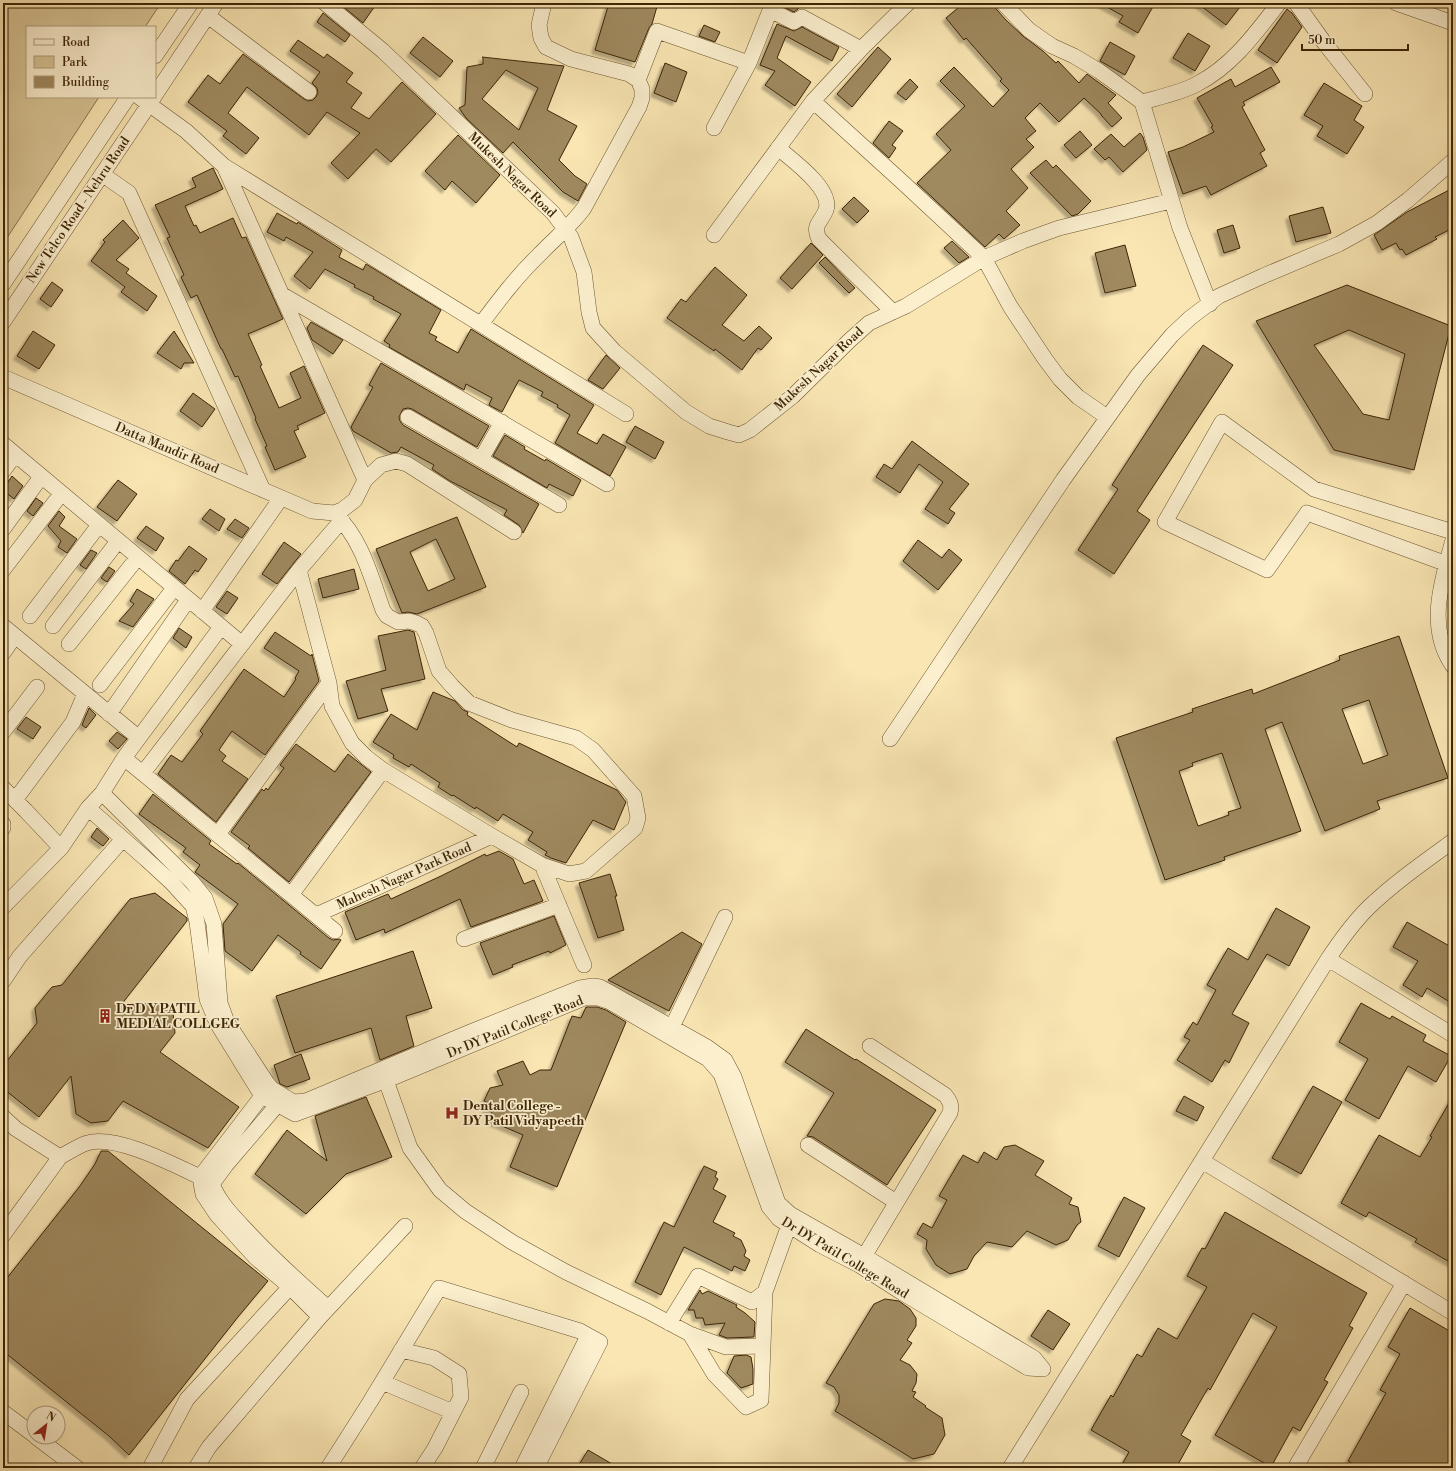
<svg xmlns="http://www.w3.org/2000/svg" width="1456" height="1471" font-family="'Libre Bodoni',serif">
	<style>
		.green { fill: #d9c595; stroke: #8b754d }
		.building { fill: #9f895f; stroke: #3d2505; fill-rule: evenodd; filter: url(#shadow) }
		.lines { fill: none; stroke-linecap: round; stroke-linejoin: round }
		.minor-casing { stroke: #6c5530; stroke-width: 16 }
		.minor { stroke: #fbefce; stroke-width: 15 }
		.labels { text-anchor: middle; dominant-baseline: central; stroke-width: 3.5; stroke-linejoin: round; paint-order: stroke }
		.street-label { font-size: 13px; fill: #3d2505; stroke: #fbefce }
		.poi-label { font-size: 13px; font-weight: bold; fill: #3d2505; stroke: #fbefce; text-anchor: start }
	</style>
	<defs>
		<filter id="shadow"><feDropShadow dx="-3.5" dy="3.5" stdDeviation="1" flood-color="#0004"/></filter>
	</defs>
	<rect width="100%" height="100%" fill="#f9e6b3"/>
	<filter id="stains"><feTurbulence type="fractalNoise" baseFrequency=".005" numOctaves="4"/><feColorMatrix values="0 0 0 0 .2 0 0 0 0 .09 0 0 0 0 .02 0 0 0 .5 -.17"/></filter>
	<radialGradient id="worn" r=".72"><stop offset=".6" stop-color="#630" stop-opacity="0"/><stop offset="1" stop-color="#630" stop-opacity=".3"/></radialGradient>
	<path class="green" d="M3,3H161L145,27H27V97H99L3,244Z"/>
	<path class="building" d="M348,3H377L363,23L345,8Z
		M609,3H658L652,24L649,28L635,62L595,50Z
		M786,3H800L798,9L794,12L784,7Z
		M964,3H991L1005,19L1023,36L1043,51L1056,63L1058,61L1079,83L1087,74L1116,95L1108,103L1122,118L1112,127L1101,115V114L1084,98L1059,122L1040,103L1025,118L1036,131L1026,139L1034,147L1011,169L1028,188L1006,211L1020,225L1004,239L999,234L985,247L917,183L951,150L936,134L965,106L940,81L954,67L993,107L1009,90L1000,81L1002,79L988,63L966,38L964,40L946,18Z
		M1100,3H1155L1138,33L1119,22L1123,16Z
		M1197,3H1243L1226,25Z
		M1287,9L1292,13L1302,27L1277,63L1258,50Z
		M323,13L350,35L345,42L317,22Z
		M777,24L794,31L802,27L839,47L832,61L786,36L777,58L811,82L795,106L765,85L775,71L760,65Z
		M704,25L720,32L715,42L699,36Z
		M1188,33L1210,46L1195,71L1173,58Z
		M423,37L453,61L440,77L410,53Z
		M298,40L324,58L327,54L353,73L346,82L362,93L351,108L369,119L402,82L436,114L391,162L376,149L348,179L331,163L360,133L327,112L309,135L247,87L228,113L259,138L246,154L223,136L227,131L188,102L208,75L220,84L243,54L304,99L308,101L313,100L316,97L318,93L317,88L312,83L320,72L290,51Z
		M1110,42L1135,56L1125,75L1100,61Z
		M878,47L891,59L852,107L837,94Z
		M482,57L564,66L547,110L577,126L559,160L575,176L587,184L578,201L563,192L513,142L503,153L466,118L459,108L465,105L467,67L483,64V58ZM506,70L538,88L519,130L482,99Z
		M665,63L687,72L676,102L654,93Z
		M1271,67L1280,82L1243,102L1245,105L1242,107L1265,150L1260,153L1267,166L1211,195L1206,186L1183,194L1168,152L1183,147L1214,132L1211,127L1213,126L1197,98L1231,79L1235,87Z
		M910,79L918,87L906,100L897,93Z
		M1324,83L1362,106L1354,120L1364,127L1347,154L1317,136L1323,126L1304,115Z
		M889,121L903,131L892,145L896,148L889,158L873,143Z
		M1080,131L1092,145L1076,158L1064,145Z
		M1140,133L1143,137L1147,150L1123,172L1109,157L1105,160L1094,149L1111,134L1124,147Z
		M458,135L500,175L476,203L452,181L445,190L425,171Z
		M1046,160L1053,168L1056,165L1091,201L1078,214L1072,216L1030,173Z
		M213,168L223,189L185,206L194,226L196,225L200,233L233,218L242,238L246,237L283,319L248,334L262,365L260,366L279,408L301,398L290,373L304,366L325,413L297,426L299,429L294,431L306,457L275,470L265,447L267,446L255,419L256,418L238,376L235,377L222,349H221L197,295L191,298L181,277L184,275L167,238L170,237L155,205L196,187L192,178Z
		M1453,188V228L1435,237L1437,239L1406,255L1402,249L1400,250L1396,243L1382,250L1374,235L1407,212Z
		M854,197L869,211L857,223L842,209Z
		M1323,207L1331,233L1296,242L1289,216Z
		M277,213L297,224L298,222L342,250L339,257L363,270L366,264L441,310L429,333L437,337L435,340L458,353L471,329L594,405L577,433L597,444L603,434L626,447L610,476L555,443L570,415L557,407L558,405L541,396L543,392L519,380L502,412L489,405L492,398L466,384L464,390L389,347L390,345L384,341L401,314L373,299L374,297L354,287L355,285L325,269L310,289L294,276L313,252L286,237L284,241L267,232Z
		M123,220L139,238L116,260L129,269L126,273L157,296L147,311L121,292L125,287L91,261L105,242L103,240Z
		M1233,225L1240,248L1224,253L1217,230Z
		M952,241L969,257L959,263L944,248Z
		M811,243L823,255L792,289L780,278Z
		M1125,245L1136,286L1105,293L1095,253Z
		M825,257L855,288L849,293L819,263Z
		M715,267L747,295L722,325L744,341L759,326L772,338L761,350L758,348L742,370L715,349L714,351L667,318L681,299L686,302Z
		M52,282L63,290L51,307L40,299Z
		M1347,285L1451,326L1414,470L1334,450L1256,321ZM1349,330L1405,354L1389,420L1363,414L1314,345Z
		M311,322L343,340L333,354L312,340L307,328Z
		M33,331L55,345L39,369L17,356Z
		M174,331L194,363H184L181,369L157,353Z
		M1203,345L1233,365L1137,511L1150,520L1114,574L1078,550L1118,489L1112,485Z
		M606,355L620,368L603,389L588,380Z
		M381,363L489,426L477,447L412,409L408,408L403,409L399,417L400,421L403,425L539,504L523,533L519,525L504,515L507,510L450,481L432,469L434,465L401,447L398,452L391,453L353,431L351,427L373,387L369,385Z
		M193,393L215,409L202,427L180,411Z
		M635,426L664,442L655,459L626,442Z
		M505,435L525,447L524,449L545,461L546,459L581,480L573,496L549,484L547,488L493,456Z
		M912,441L969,484L949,509L955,513L948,524L925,509L943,482L919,464L900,493L876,477L884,464L892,469Z
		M12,476L23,486L14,499L3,490Z
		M118,480L137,494L117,521L97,507Z
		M36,498L43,503L33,516L27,511Z
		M210,509L225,519L219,531L202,519Z
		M59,511L65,517L59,526L77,539L67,553L58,547L61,541L48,526Z
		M457,517L486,587L417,614L408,612L402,613L376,549ZM436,539L455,579L428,591L410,552Z
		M235,519L249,528L242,538L227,529Z
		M146,526L164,538L156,551L137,538Z
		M918,540L942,558L949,549L962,560L938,590L903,561Z
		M284,542L301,554L277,584L262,574Z
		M189,546L207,559L198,572L195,570L185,584L169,571L176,560L178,561Z
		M91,550L97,553L86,569L80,565Z
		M109,567L115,571L107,582L101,578Z
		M354,569L359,589L323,598L318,579Z
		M137,589L154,599L133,627L119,621L134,604L130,601Z
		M227,591L238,598L227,614L216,607Z
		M179,628L192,637L186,648L173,638Z
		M408,630L414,632L425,679L381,689L388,711L358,719L346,681L386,670L378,636Z
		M275,632L311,656L312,654L319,681L265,755L232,731L219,750L226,756L222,761L248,779L216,822L158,774L171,755L182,762L203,734L200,731L244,669L284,697L296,679L295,678L299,671L264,648Z
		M1399,636L1448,778L1377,801L1380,809L1325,831L1282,722L1265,729L1301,831L1224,857L1225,860L1165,880L1116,738L1193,712L1192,709L1252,689L1253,694L1340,660L1339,656ZM1369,700L1388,755L1363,764L1342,709ZM1222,753L1241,808L1228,812L1229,815L1198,826L1179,771L1193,766L1192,763Z
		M433,692L455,701L463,710L468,712L467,715L517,747L519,743L617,790L626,802L614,830L593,820L566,863L551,858L545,855L547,852L528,840L533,832L503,814L498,821L476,807L475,809L453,795L452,796L438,787L440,783L411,764L409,767L393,758L394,755L373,742L391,714L417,730Z
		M89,708L96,715L86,728L82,725Z
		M26,717L41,727L33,739L17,729Z
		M117,732L127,739L118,749L109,741Z
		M296,744L335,772L348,754L371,772L289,882L248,848L250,846L231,832L262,789L264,791L266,788L268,790L284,768L280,765Z
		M153,794L211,841L209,844L237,864L238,863L329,938L333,940L339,939L341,940L321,969L300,954L301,952L278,935L252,971L225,951L223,924L238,904L195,872L200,865L183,852L186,848L139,814Z
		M97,828L109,839L103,846L91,837Z
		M499,851L513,859L524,884L534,880L543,901L471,927L460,899L385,933L384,929L356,940L345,912L388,894L391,899L441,876L485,854L486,856Z
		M610,874L617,896H615L624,930L598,938L579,883Z
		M155,893L187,918V921L121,1005L161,1003L173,1012L175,1033L160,1052L239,1107L208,1148L123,1101L108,1121L91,1123L76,1114L71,1076L39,1117L5,1090L3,1066L37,1023L35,1008L52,987L62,985L130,899Z
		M1276,908L1310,927L1289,966L1267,954L1232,1014L1249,1023L1229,1063L1225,1060L1212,1082L1177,1060L1190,1040L1184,1037L1193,1022L1197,1025L1216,990L1207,985L1228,948L1248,960Z
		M554,916L566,945L550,953L549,951L512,965L513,967L493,975L480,943Z
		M1407,922L1453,948V1004L1427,988L1422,997L1403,985L1418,961L1393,947Z
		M682,932L702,944L669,1011L608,980Z
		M413,951L432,1008L406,1016L414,1046L380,1060L371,1028L295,1053L276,996Z
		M1361,1003L1390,1019L1392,1016L1426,1035L1423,1041L1451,1056L1436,1082L1408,1066L1379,1119L1345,1100L1368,1059L1339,1042Z
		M586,1007H597L606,1010L626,1022L557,1187L510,1167L523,1135L488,1120L492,1112L485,1109L488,1103L484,1101L490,1088L503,1085L497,1071L523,1061L530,1075L540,1070H551L572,1016L581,1018Z
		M806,1029L855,1060L856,1059L936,1110L887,1185L813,1137L807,1136L834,1093L785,1062Z
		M301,1054L310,1079L287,1087L280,1084L274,1065Z
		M1313,1086L1342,1102L1301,1174L1272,1158Z
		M1184,1096L1204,1107L1197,1121L1176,1111Z
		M1453,1096V1264L1415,1242L1417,1239L1369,1212L1366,1217L1341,1203L1379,1135L1420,1157L1432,1137L1430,1136Z
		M366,1097L392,1157L346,1174L306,1214L255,1174L287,1130L327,1161L315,1116Z
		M1015,1145L1044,1161L1035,1175L1072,1198L1069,1204L1078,1207L1081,1222L1077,1225L1068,1240L1056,1245L1027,1231L1012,1247L987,1242L974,1256L967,1269L950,1274L936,1265L926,1249L927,1240L917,1234L923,1223L932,1228L947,1200L939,1196L963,1155L978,1163L984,1152L997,1160L1004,1147Z
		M101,1151H108L268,1281L238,1317L129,1455L109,1436L3,1351V1283L80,1186L95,1164Z
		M704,1166L717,1172L715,1177L718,1179L713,1189L726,1196L713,1222L735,1233L733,1236L741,1240L746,1251L744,1256L750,1260L745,1271L734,1266L732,1271L684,1247L661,1295L635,1282L664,1222L674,1227Z
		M1124,1197L1145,1208L1119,1257L1098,1246Z
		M1225,1212L1367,1293L1349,1326L1353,1328L1324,1380L1328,1382L1300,1431L1293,1427L1271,1467L1215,1435L1277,1327L1253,1313L1210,1390L1208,1388L1181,1435L1191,1441L1176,1468H1120L1129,1452L1091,1430L1111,1395L1113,1397L1137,1354L1142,1357L1158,1328L1177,1339L1207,1287L1187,1276L1202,1248L1205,1249Z
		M700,1290L702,1294L708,1291L737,1305L736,1307L745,1313L755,1322L754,1337L727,1338L719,1335L725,1323L705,1325L703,1318H696L694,1310H688Z
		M885,1299L899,1301L910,1309L916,1318V1326L907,1340L912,1343L900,1360L910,1365L917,1374L916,1383L912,1391L916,1392L913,1397L926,1406L925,1407L942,1418L945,1435L934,1454L913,1459L835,1411L839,1403V1395L834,1387L826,1383L874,1304Z
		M1410,1308L1453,1333V1467L1446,1463L1443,1468H1360L1348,1461L1386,1393L1380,1390L1400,1354L1388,1347Z
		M1048,1310L1070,1324L1053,1350L1031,1336Z
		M746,1355L751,1357L753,1369V1384L741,1388L727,1373L734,1356Z
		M588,1450L619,1468H577Z"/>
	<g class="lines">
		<defs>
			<path id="minor" d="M325,3L383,51L553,213L571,237L584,272L589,312L593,328L614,351L686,412L709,426L728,432L739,435L750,430L793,396L849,341L869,323L906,306L984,258L1023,241L1059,228L1171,201
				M1003,3L1029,30L1052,46L1074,56L1099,71L1142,102
				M1296,3L1326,45L1365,94
				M1396,3L1453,23
				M770,10L794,22L802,17L861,49
				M208,16L309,92
				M155,56L191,3
				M638,80L657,31L749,63L773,3
				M155,95L216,3
				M139,97L186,131L224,166L626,414
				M813,101L899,179L984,258L1010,306L1045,359L1060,379L1078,397L1107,417
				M1142,102L1180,228L1210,304
				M1142,102C1160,97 1180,93 1197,84C1232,66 1255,34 1279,3
				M714,128L749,63
				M778,148C792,160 833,189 826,210C821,223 812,224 819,239L893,312
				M224,166L365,480
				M102,174L129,193L263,490
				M714,235L813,101L863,47L908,3
				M3,284L128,97
				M281,294L607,484
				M3,322L154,97
				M481,324C499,300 517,276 539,255C554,239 571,226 584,208L639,107L642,98V89L638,80L629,74L571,59L546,47L541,38L539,25L544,3
				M3,377L312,511L334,513L342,510L355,500L365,480L381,465L396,461L407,464L514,532
				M408,417L559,505
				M3,444L242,644
				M481,459L502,422
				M3,471L15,455
				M3,529L41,477
				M1453,540C1442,580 1426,628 1453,666
				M1447,564L1307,513L1267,570L1165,522L1222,422L1314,489L1453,532
				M3,570L61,494
				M299,570L329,683L332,706L352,743L366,757L383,770L492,836L542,865L569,874L586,871L635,828L638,818L634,796L593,750L576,738L512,720L469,703L452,686L439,671L426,633L422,626L416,623L409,621L398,622L387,616L383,610C371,577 361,537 334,513
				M202,611L281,498
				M30,616L99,525
				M3,626L139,738
				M53,626L118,541
				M69,644L138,557
				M3,653L15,636
				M100,685L174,588
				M109,714L188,600
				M3,732L37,687
				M890,739L1063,480L1138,375L1172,335L1190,318L1219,296L1263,276L1339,244L1377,223L1408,200L1453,161
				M124,758L335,931
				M143,773L299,570L342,520
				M3,788L26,811L61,848
				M15,800L73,722L85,694
				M88,808L146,859L171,882L193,906L197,922L207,999L217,1023L262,1096L295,1114L387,1080L584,998H598L610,1002L708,1059L721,1074L769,1207L779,1219L820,1245L859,1265L901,1292L1028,1368L1043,1369L1034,1358L864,1256L790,1214L778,1203L734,1077L725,1060L707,1047L600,987L593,986L580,988L468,1033L306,1101L293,1102L272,1089L267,1083L227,1022L220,1003L214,924L205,898L192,882L102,793
				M3,824V828
				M218,834L329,683
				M542,865L584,965
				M291,895L383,770
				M3,907L61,848L88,808L102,793L124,758L221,627
				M316,915L492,836
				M464,939L559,905
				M1328,959L1453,1035
				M3,981L20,956L123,839
				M672,1027L725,917
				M383,1072L410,1148L440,1190L465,1211L512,1242L566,1272L647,1311L690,1334L714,1374L746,1407L761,1400L765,1292L789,1225
				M270,1090L262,1096L200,1177L203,1194L217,1215L255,1257L290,1287L320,1317
				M284,1097L226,1165L212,1184C220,1204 235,1218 249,1233C274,1260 301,1284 328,1308
				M3,1117L16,1129L60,1157C69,1152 78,1146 87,1143C116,1134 174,1165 200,1177
				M808,1145L896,1202
				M1202,1161L1453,1313
				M3,1235L60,1157
				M859,1265L950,1113C952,1105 950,1101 945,1095L870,1046
				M669,1323L698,1276L752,1302L765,1292
				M690,1334L726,1347L763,1346
				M401,1350L434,1358L459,1374L461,1397L435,1448L422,1468
				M382,1382L453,1412
				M3,1412L34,1435
				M36,1437L77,1468
				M150,1468L187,1399L290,1287
				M196,1468L209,1447L320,1317L405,1226
				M328,1468L370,1402L439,1288L580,1331L600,1342L536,1468
				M483,1468L521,1392
				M522,1468L588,1336
				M1010,1468L1328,959C1340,941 1353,923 1368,908C1394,883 1424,862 1453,841
				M1295,1468L1404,1283"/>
		</defs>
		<use href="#minor" class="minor-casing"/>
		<use href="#minor" class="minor"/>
	</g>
	<defs>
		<symbol id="building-bare" viewBox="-9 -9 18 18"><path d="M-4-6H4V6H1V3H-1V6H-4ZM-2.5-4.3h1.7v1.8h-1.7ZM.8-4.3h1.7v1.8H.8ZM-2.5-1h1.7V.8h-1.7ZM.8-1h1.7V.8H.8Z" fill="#8f2418" stroke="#fbefce" stroke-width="2.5" paint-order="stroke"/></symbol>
		<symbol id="hospital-bare" viewBox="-9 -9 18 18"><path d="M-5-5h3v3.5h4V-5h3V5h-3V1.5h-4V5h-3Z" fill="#8f2418" stroke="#fbefce" stroke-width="2.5" paint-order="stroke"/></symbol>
	</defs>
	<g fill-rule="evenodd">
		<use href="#building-bare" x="95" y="1006" width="20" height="20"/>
		<use href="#hospital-bare" x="442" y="1103" width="20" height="20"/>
	</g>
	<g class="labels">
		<g class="street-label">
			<text transform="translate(512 175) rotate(44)">Mukesh Nagar Road</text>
			<text transform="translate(78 210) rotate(-56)">New Telco Road - Nehru Road</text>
			<text transform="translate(819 369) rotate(-43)">Mukesh Nagar Road</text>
			<text transform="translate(167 448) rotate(23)">Datta Mandir Road</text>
			<text transform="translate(404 876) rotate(-24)">Mahesh Nagar Park Road</text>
			<text transform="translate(515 1027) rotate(-22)">Dr DY Patil College Road</text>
			<text transform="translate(845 1258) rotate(31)">Dr DY Patil College Road</text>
		</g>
		<g class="poi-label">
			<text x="116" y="1009">Dr D Y PATIL<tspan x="116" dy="15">MEDIAL COLLGEG</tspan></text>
			<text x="463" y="1106">Dental College -<tspan x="463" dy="15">DY Patil Vidyapeeth</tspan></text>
		</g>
	</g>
	<rect width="1456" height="1471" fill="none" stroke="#f9e6b3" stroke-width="16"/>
	<rect x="4" y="4" width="1448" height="1463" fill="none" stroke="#3d2505" stroke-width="2"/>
	<rect x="8" y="8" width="1440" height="1455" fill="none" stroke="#3d2505"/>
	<rect x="26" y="26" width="130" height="72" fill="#fbefce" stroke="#af9e7e"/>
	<rect x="34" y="39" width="20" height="6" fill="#fbefce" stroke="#af9e7e"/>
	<text x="62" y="46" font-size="12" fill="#3d2505">Road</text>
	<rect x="34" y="56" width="20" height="12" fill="#d9c595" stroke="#af9e7e"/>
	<text x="62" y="66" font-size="12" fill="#3d2505">Park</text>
	<rect x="34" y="76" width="20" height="12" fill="#9f895f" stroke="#af9e7e"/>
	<text x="62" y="86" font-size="12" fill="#3d2505">Building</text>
	<g transform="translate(46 1425) rotate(30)"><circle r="19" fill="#fbefce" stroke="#af9e7e"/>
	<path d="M0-3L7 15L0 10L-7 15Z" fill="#8f2418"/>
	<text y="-6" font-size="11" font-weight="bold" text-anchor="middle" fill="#3d2505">N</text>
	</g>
	<path d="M1302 44v6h106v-6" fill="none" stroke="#3d2505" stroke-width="2"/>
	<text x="1308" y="44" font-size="12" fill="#3d2505" stroke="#fbefce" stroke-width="3" paint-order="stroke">50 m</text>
	<rect width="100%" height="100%" filter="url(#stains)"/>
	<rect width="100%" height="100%" fill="url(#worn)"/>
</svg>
